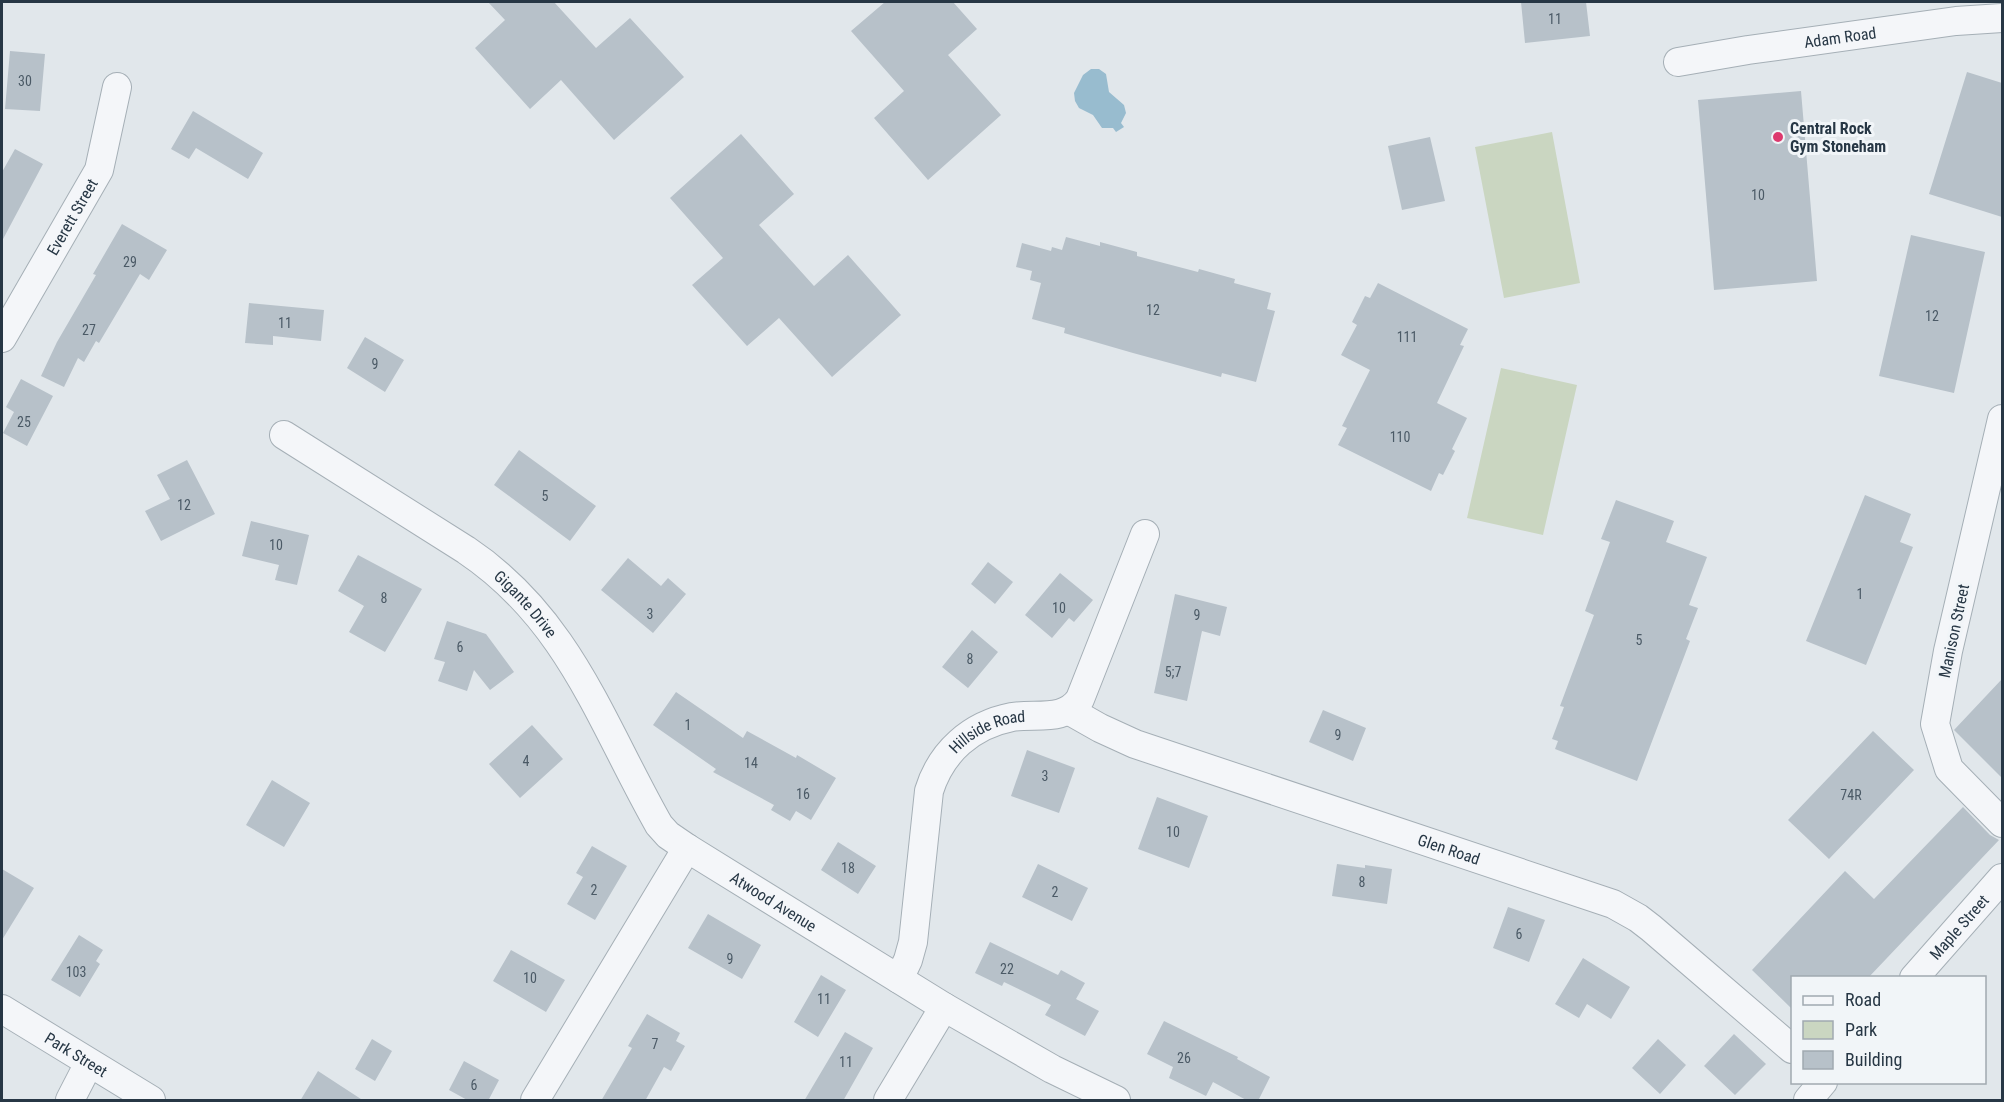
<svg xmlns="http://www.w3.org/2000/svg" width="2004" height="1102" font-family="'Roboto Condensed',sans-serif">
	<style>
		.green { fill: #cad6c1 }
		.water { fill: #98bccf }
		.building { fill: #b7c1c9 }
		.lines { fill: none; stroke-linecap: round; stroke-linejoin: round }
		.minor-casing { stroke: #a5afb6; stroke-width: 30 }
		.minor { stroke: #f4f6f9; stroke-width: 28 }
		.poi-dot { fill: #dd396e; stroke: #f1f5f8; stroke-width: 2 }
		.labels { text-anchor: middle; dominant-baseline: central; stroke-width: 6; stroke-linejoin: round; paint-order: stroke }
		.number-label { font-size: 14px; fill: #4b5a66 }
		.street-label { font-size: 16px; fill: #273745; stroke: #f1f5f8 }
		.poi-label { font-size: 16px; font-weight: bold; fill: #273745; stroke: #f1f5f8; text-anchor: start }
	</style>
	<rect width="100%" height="100%" fill="#e1e7eb"/>
	<path class="green" d="M1552,132L1580,283L1504,298L1475,147Z
		M1501,368L1577,385L1543,535L1467,518Z"/>
	<path class="water" d="M1091,69H1099L1106,74L1109,92L1124,105L1126,113L1121,123L1124,127L1116,132L1113,128H1102L1093,115L1079,108L1075,101L1074,93L1083,75Z"/>
	<path class="building" d="M488,2H554L596,48L630,18L684,77L614,140L561,80L530,109L475,48L505,20Z
		M885,2H953L977,29L948,55L1001,115L928,180L874,118L904,91L851,31Z
		M1521,2H1586L1590,36L1525,43Z
		M10,51L45,54L40,111L5,109Z
		M1967,72L2002,83V217L1929,194Z
		M1801,91L1817,281L1714,290L1698,100Z
		M193,111L263,153L248,179L196,148L189,159L171,149Z
		M741,134L794,194L759,225L814,286L848,255L901,315L832,377L779,318L747,346L692,285L723,258L670,198Z
		M1430,137L1445,201L1402,210L1388,146Z
		M15,149L43,164L2,241V172Z
		M122,224L167,250L149,280L140,274L99,343L96,341L84,362L78,358L64,387L41,376L57,342L96,275L93,274Z
		M1911,235L1985,252L1954,393L1879,376Z
		M1066,237L1100,246V242L1137,252V256L1198,272L1199,269L1235,279L1234,283L1271,293L1267,309L1275,311L1256,382L1222,373L1221,377L1133,353L1064,333L1065,328L1032,319L1041,283L1030,280L1032,271L1016,267L1022,243L1051,251L1052,247L1062,250Z
		M1378,283L1468,329L1460,345L1464,346L1437,403L1467,418L1452,449L1455,451L1443,475L1439,473L1431,491L1338,445L1347,428L1342,426L1370,370L1341,355L1357,325L1352,322L1365,296L1370,298Z
		M249,303L324,310L321,341L273,336V345L245,343Z
		M365,337L404,360L385,392L347,368Z
		M21,379L53,396L27,446L3,433L14,412L6,407Z
		M519,450L596,506L570,541L494,485Z
		M187,460L215,514L161,541L145,511L170,499L157,475Z
		M1865,495L1911,514L1900,542L1913,547L1866,665L1806,641Z
		M1616,500L1674,521L1666,542L1707,557L1689,605L1698,608L1686,639L1690,641L1637,781L1555,749L1558,741L1552,739L1564,707L1560,706L1594,615L1585,611L1610,542L1601,539Z
		M251,521L309,535L297,585L275,580L279,565L242,556Z
		M358,555L422,589L385,652L349,632L364,606L338,591Z
		M628,558L661,586L668,578L686,594L653,633L601,590Z
		M988,562L1013,582L995,604L971,584Z
		M1060,573L1093,600L1074,622L1069,618L1052,638L1025,615Z
		M1175,594L1227,607L1220,636L1202,631L1187,701L1154,693Z
		M447,621L486,634L514,672L490,690L474,670L467,691L438,681L445,662L434,659Z
		M972,630L998,652L968,688L942,667Z
		M2002,679V778L1954,730Z
		M676,692L743,738L747,731L796,758L797,755L836,778L811,820L796,811L790,821L771,810L774,805L713,772L716,769L653,725Z
		M1323,710L1366,728L1353,761L1309,742Z
		M532,725L563,759L520,798L489,764Z
		M1873,731L1914,770L1829,859L1788,820Z
		M1027,750L1075,768L1059,813L1011,796Z
		M272,780L310,803L284,847L246,825Z
		M1157,797L1208,816L1189,868L1138,849Z
		M1963,807L1990,835L1999,840L1868,978H1792V1009L1752,970L1845,871L1874,899Z
		M838,842L876,866L858,894L821,870Z
		M592,846L627,866L595,920L567,904L583,877L576,873Z
		M1038,864L1088,888L1072,921L1022,897Z
		M1337,864L1365,868V865L1392,869L1387,904L1332,896Z
		M2,869L34,888L2,940Z
		M1508,907L1545,920L1529,962L1493,948Z
		M708,914L761,945L742,979L688,948Z
		M79,935L103,950L96,961L100,964L80,997L51,980Z
		M990,942L1058,975L1061,970L1085,983L1076,999L1099,1011L1085,1036L1045,1015L1051,1005L1004,982L1002,986L975,973Z
		M511,950L565,980L546,1012L493,981Z
		M1583,958L1630,987L1611,1019L1587,1004L1579,1018L1555,1004Z
		M821,975L846,990L818,1037L794,1022Z
		M647,1014L680,1033L676,1041L685,1046L671,1071L664,1067L645,1101H601L632,1048L628,1046Z
		M1164,1021L1238,1057L1237,1059L1270,1077L1258,1101H1248L1213,1082L1206,1096L1169,1078L1173,1067L1147,1054Z
		M845,1032L873,1048L843,1101H804Z
		M1734,1034L1766,1064L1735,1095L1704,1066Z
		M372,1039L392,1051L375,1081L355,1069Z
		M1658,1039L1686,1065L1660,1094L1632,1068Z
		M464,1061L499,1080L488,1101H469L449,1090Z
		M318,1071L364,1101H300Z"/>
	<g class="lines">
		<defs>
			<g id="minor">
				<path id="s1" d="M1678,62L1748,50L1956,21L2002,18"/>
				<path id="s2" d="M2,338L99,170L117,87"/>
				<path d="M2002,419L1948,651L1935,724L1949,769L2002,823"/>
				<path id="s3" d="M284,435L466,550C569,619 601,723 659,825L668,835L687,848"/>
				<path id="s4" d="M1070,711L1100,728L1135,744L1613,904L1638,918L1651,928L1792,1049"/>
				<path id="s5" d="M1914,978L2002,878"/>
				<path id="s6" d="M899,979L908,960L913,942L929,791C941,752 971,725 1012,717C1036,713 1065,722 1080,699L1145,534"/>
				<path id="s7" d="M2,1009L151,1100"/>
				<path d="M70,1100L89,1063"/>
				<path id="s8" d="M535,1100L687,848L944,1007L1052,1069L1116,1100"/>
				<path d="M888,1100L944,1007"/>
				<path d="M1808,1100L1823,1082"/>
			</g>
		</defs>
		<use href="#minor" class="minor-casing"/>
		<use href="#minor" class="minor"/>
	</g>
	<circle class="poi-dot" cx="1778" cy="137" r="6"/>
	<g class="labels">
		<g class="number-label">
			<text x="1555" y="19">11</text>
			<text x="25" y="81">30</text>
			<text x="1758" y="195">10</text>
			<text x="130" y="262">29</text>
			<text x="1153" y="310">12</text>
			<text x="1932" y="316">12</text>
			<text x="285" y="323">11</text>
			<text x="89" y="330">27</text>
			<text x="1407" y="337">111</text>
			<text x="375" y="364">9</text>
			<text x="24" y="422">25</text>
			<text x="1400" y="437">110</text>
			<text x="545" y="496">5</text>
			<text x="184" y="505">12</text>
			<text x="276" y="545">10</text>
			<text x="1860" y="594">1</text>
			<text x="384" y="598">8</text>
			<text x="1059" y="608">10</text>
			<text x="650" y="614">3</text>
			<text x="1197" y="615">9</text>
			<text x="1639" y="640">5</text>
			<text x="460" y="647">6</text>
			<text x="970" y="659">8</text>
			<text x="1173" y="672">5;7</text>
			<text x="688" y="725">1</text>
			<text x="1338" y="735">9</text>
			<text x="526" y="761">4</text>
			<text x="751" y="763">14</text>
			<text x="1045" y="776">3</text>
			<text x="803" y="794">16</text>
			<text x="1851" y="795">74R</text>
			<text x="1173" y="832">10</text>
			<text x="848" y="868">18</text>
			<text x="1362" y="882">8</text>
			<text x="594" y="890">2</text>
			<text x="1055" y="892">2</text>
			<text x="1519" y="934">6</text>
			<text x="730" y="959">9</text>
			<text x="1007" y="969">22</text>
			<text x="76" y="972">103</text>
			<text x="530" y="978">10</text>
			<text x="824" y="999">11</text>
			<text x="655" y="1044">7</text>
			<text x="1184" y="1058">26</text>
			<text x="846" y="1062">11</text>
			<text x="474" y="1085">6</text>
		</g>
		<g class="street-label">
			<text stroke="none"><textPath href="#s1" startOffset="164">Adam Road</textPath></text>
			<text stroke="none"><textPath href="#s2" startOffset="140">Everett Street</textPath></text>
			<text stroke="none"><textPath href="#s3" startOffset="296">Gigante Drive</textPath></text>
			<text transform="translate(1954 631) rotate(-78)">Manison Street</text>
			<text stroke="none"><textPath href="#s6" startOffset="280">Hillside Road</textPath></text>
			<text stroke="none"><textPath href="#s4" startOffset="404">Glen Road</textPath></text>
			<text stroke="none"><textPath href="#s8" startOffset="396">Atwood Avenue</textPath></text>
			<text stroke="none"><textPath href="#s5" startOffset="68">Maple Street</textPath></text>
			<text stroke="none"><textPath href="#s7" startOffset="87">Park Street</textPath></text>
		</g>
		<g class="poi-label">
			<text x="1790" y="128">Central Rock<tspan x="1790" dy="18">Gym Stoneham</tspan></text>
		</g>
	</g>
	<rect width="2004" height="1102" fill="none" stroke="#273745" stroke-width="6"/>
	<rect x="1791" y="976" width="195" height="108" fill="#f1f5f8" stroke="#a0a9b0" stroke-width="1.5"/>
	<rect x="1803" y="996" width="30" height="9" fill="#f4f6f9" stroke="#a0a9b0" stroke-width="1.5"/>
	<text x="1845" y="1006" font-size="18" fill="#273745">Road</text>
	<rect x="1803" y="1021" width="30" height="18" fill="#cad6c1" stroke="#a0a9b0" stroke-width="1.5"/>
	<text x="1845" y="1036" font-size="18" fill="#273745">Park</text>
	<rect x="1803" y="1051" width="30" height="18" fill="#b7c1c9" stroke="#a0a9b0" stroke-width="1.5"/>
	<text x="1845" y="1066" font-size="18" fill="#273745">Building</text>
</svg>
